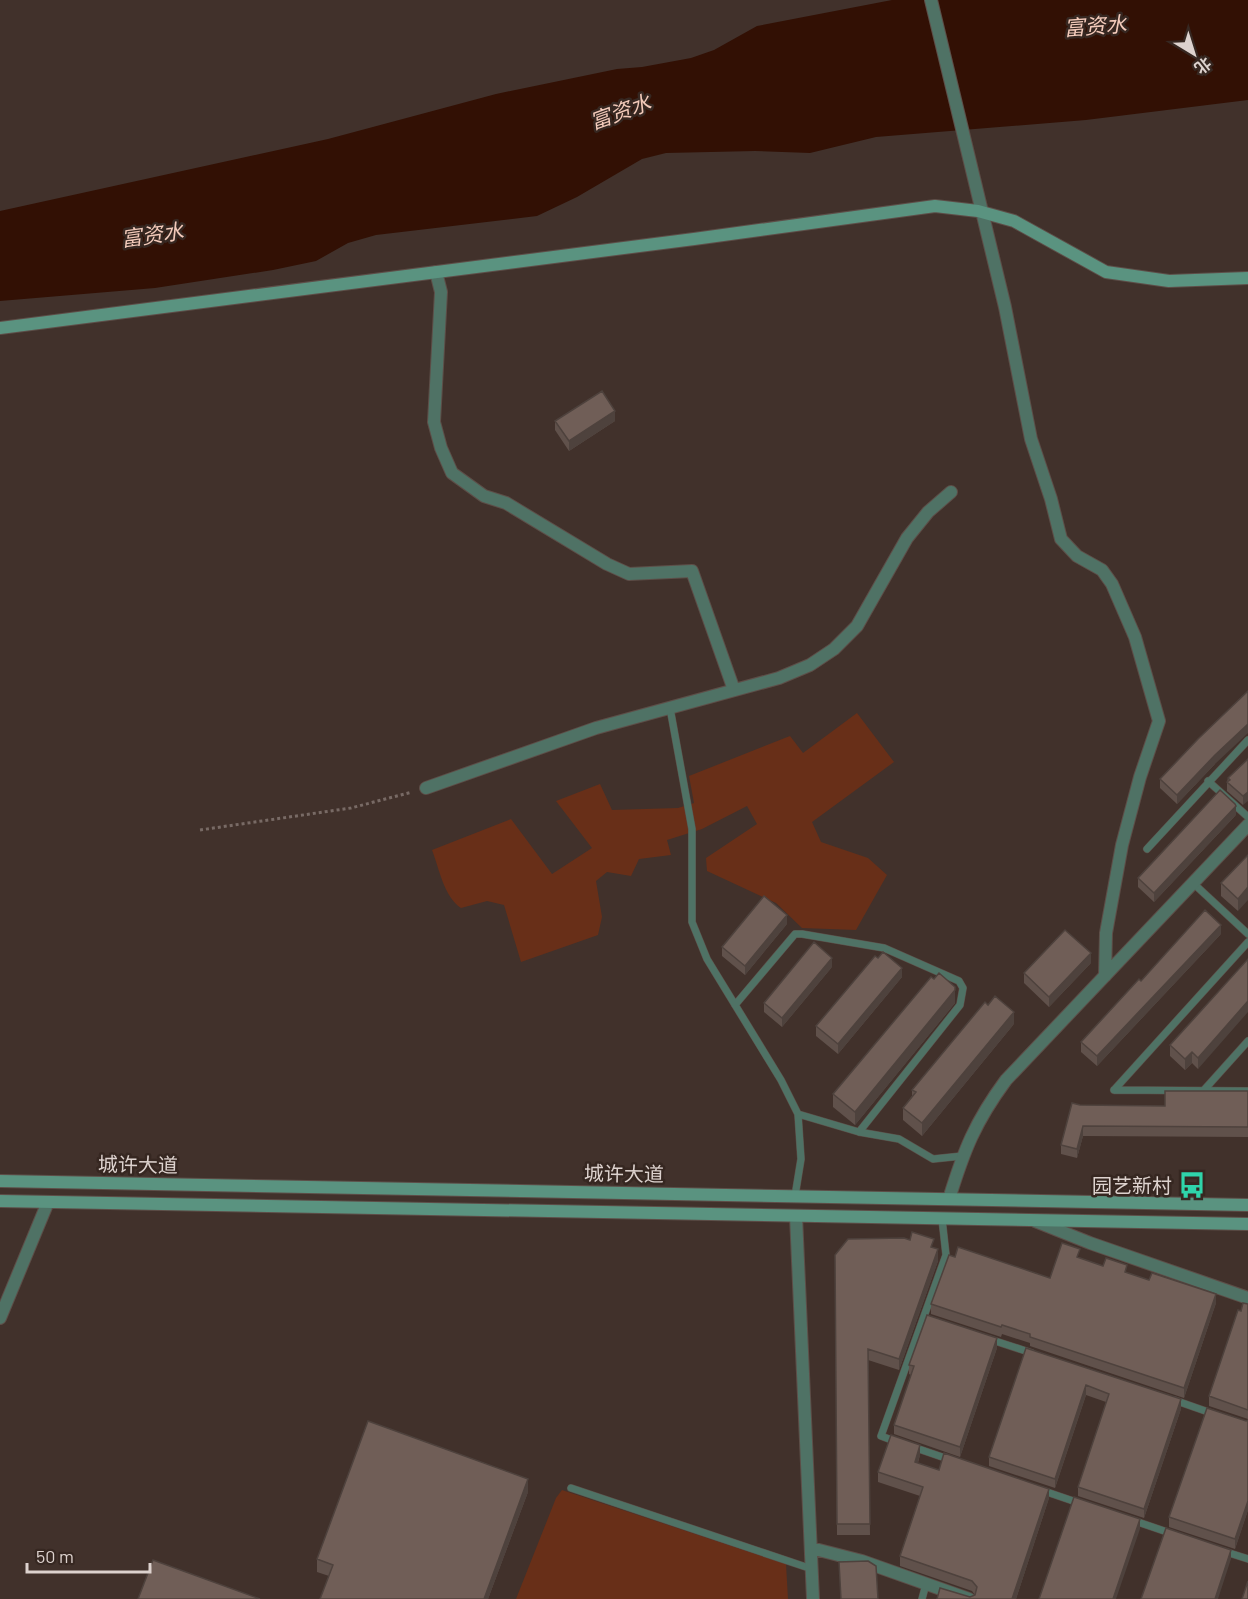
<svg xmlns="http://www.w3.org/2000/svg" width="1248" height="1599" font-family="Barlow,'Noto Sans SC',sans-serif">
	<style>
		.green { fill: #682f18 }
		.water { fill: #321004 }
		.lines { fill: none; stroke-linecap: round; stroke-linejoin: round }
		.lane-casing { stroke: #5d4e48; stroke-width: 8 }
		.street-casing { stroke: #5d4e48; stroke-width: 14 }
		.secondary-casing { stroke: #5d4e48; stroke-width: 14 }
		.path { stroke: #786a65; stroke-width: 3; stroke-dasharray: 3 3; stroke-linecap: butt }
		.lane { stroke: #4f7265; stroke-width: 7 }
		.street { stroke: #4f7265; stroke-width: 12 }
		.secondary { stroke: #5a9380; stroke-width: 12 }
		.wall { fill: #60514b }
		.shaded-wall { fill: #4e423d }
		.building { fill: #705e57; stroke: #4e423d; stroke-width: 1.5 }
		.labels { text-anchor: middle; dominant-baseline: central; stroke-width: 5; stroke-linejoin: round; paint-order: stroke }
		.street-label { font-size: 20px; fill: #ddd2ce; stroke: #362721 }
		.poi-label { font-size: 20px; fill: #ddd2ce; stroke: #362721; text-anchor: end }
		.water-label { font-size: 21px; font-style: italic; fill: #f3caba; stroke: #362721 }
	</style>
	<rect width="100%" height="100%" fill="#41312b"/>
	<path class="green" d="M857,713L894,762L812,822L821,842L868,858L887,875L856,930L802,928L776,903L707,871L706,858L757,824L747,806L702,829L667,840L671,855L639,859L631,876L607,872L596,881L602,917L598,935L521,962L504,905L487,901L461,908C444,897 439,868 432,850L511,819L552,874L592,848L556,801L600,784L612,810L678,808L694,803L689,776L790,736L803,753Z
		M562,1490L786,1564L788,1599H516L556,1498Z"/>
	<path class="water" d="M892,0H1248V100L1086,120L876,137L810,153L755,151L666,153L642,159L577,197L537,216L376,235L348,243L316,261L273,270L155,288L0,301V211L328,139L496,94L617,69L642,67L691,58L714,50L757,26Z"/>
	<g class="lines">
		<defs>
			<path id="lane" d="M670,708L692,829V922L707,959L781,1080L798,1114L801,1159L795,1196
				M1208,781L1248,817
				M1147,849L1248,740
				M1193,883L1248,934
				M735,1005L795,934H802L884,948L959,981L963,988L960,1005L859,1132
				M1114,1090L1248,942
				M1114,1090L1248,1091
				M1204,1090L1248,1041
				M798,1114L859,1132L899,1139L933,1159L962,1156
				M989,1339L1032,1353
				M1174,1400L1214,1414
				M897,1442L881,1436L946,1255L942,1219
				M913,1447L951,1460
				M571,1488L812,1569
				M1041,1490L1082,1504
				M1132,1520L1173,1534
				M1223,1551L1248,1559
				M922,1599L926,1584"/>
			<path id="street" d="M931,0L1005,307L1031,439L1051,499L1061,539L1077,556L1102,570L1112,584L1135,637L1159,721L1140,777L1122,845L1106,933L1105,976
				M436,272L441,292L434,422L441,448L452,473L484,496L506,503L607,564L629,574L692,571L734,690
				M426,788L596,728L779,678L810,665L834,649L857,626L907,538L928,512L951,492
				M949,1199C964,1150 975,1122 1006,1080L1248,825
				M796,1216L813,1599
				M1035,1221L1090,1243L1248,1298
				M0,1318L48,1202
				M811,1548L862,1561L969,1599"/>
			<path id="secondary" d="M0,328L694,239L935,206L978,211L1014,221L1106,272L1169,281L1248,278
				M0,1181L1248,1205
				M0,1201L1248,1224"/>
		</defs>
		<use href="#lane" class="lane-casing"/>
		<use href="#street" class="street-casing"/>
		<use href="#secondary" class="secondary-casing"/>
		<path class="path" d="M200,830L351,808L412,792"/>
		<use href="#lane" class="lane"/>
		<use href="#street" class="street"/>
		<use href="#secondary" class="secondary"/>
	</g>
	<path class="wall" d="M555,421H615L569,451L555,430Z
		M1248,759L1243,805L1227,791V782L1228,778Z
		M1215,764L1177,804L1160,788V779Z
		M1236,815L1154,902L1138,887V878Z
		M1248,855L1238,911L1221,896V883Z
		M787,924L745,975L722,956V947Z
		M1221,934L1097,1066L1081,1052V1042L1141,981Z
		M878,958L902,977L838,1054L816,1036V1026Z
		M1248,959L1198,1069L1192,1063L1185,1070L1170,1056V1045Z
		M1091,963L1049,1007L1024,983V973Z
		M832,967L782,1027L764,1012V1003Z
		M934,979L955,1000V1003L855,1125L833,1107V1094Z
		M1014,1024L922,1136L903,1120V1108L912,1096V1090Z
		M1248,1091V1137L1083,1136L1077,1158L1061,1154V1145L1080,1105L1165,1106Z
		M934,1248L938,1261L899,1370L868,1360L870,1535H837L835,1255Z
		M1080,1258L1216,1303L1184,1398L1030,1346V1343L1002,1334L1001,1337L931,1314V1304L1050,1278Z
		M1248,1304V1419L1209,1406V1396L1241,1311Z
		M997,1348L960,1457L894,1434V1425L911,1375L909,1374V1365Z
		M1026,1348L1181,1409L1144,1518L1078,1496V1487L1106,1402L1086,1395L1055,1488L989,1466V1457Z
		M1248,1420V1510L1235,1549L1169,1527V1517L1246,1421Z
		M920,1455L918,1463L939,1470L1049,1498L1016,1599H937L970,1597L975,1595L972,1591L900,1566V1556L920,1496L878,1482V1472Z
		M528,1492L488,1599H320L329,1576L317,1572V1559Z"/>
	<path class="shaded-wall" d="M615,411V421L569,451V441Z
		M1248,724V733L1215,764L1177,804V795L1215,755Z
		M1248,792V801L1243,805V796Z
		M1236,806V815L1154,902V893Z
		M1248,887V900L1238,911V899Z
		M787,915V924L745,975V966Z
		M1221,925V934L1097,1066V1056Z
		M1091,953V963L1049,1007V997Z
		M832,958V967L782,1027V1018Z
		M902,968V977L838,1054V1044Z
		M955,987V1003L855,1125V1112Z
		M1248,1001V1012L1198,1069V1058Z
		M1014,1012V1024L922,1136V1123Z
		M1192,1052V1063L1185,1070V1059Z
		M1083,1126V1136L1077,1158V1149Z
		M938,1249V1261L899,1370V1359Z
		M1216,1294V1303L1184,1398V1388Z
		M997,1338V1348L960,1457V1447Z
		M1086,1385V1395L1055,1488V1479Z
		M1181,1399V1409L1144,1518V1509Z
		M920,1445V1455L915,1471V1462Z
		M528,1479V1492L488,1599H484Z
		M1049,1489V1498L1016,1599H1012Z
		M1248,1501V1510L1235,1549V1539Z
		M1140,1519V1529L1116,1599H1113Z
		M1231,1550V1559L1218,1599H1215Z"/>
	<path class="building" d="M602,391L615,411L569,441L555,421Z
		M1248,691V724L1215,755L1177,795L1160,779L1198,739Z
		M1248,759V792L1243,796L1227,782L1230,780L1228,778Z
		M1220,790L1235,804L1236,806L1154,893L1138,878Z
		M1248,855V887L1238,899L1221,883Z
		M764,896L787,915L745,966L722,947Z
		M1205,910L1221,925L1097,1056L1081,1042L1139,979L1141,981Z
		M1065,930L1091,953L1049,997L1024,973Z
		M814,942L832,958L782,1018L764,1003Z
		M883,952L902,968L838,1044L816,1026L875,956L878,958Z
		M1248,959V1001L1198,1058L1192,1052L1185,1059L1170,1045Z
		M939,973L955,987V990L855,1112L833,1094L931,977L934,979Z
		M995,996L1014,1012L922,1123L903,1108L916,1092L912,1090L985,1002L988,1005Z
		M1165,1091H1248V1127L1083,1126L1077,1149L1061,1145L1072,1103L1080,1105L1165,1106Z
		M912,1232L934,1239L931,1247L938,1249L899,1359L868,1349L870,1524H837L835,1255L848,1239L904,1238L910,1240Z
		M1062,1243L1080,1249L1077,1257L1103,1266L1106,1258L1127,1265L1125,1272L1149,1280L1152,1273L1216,1294L1184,1388L1030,1337V1334L1002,1325L1001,1327L931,1304L949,1255L955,1257L958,1247L1050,1278Z
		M1243,1303L1248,1304V1410L1209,1396L1238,1310L1241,1311Z
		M927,1315L997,1338L960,1447L894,1425L914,1366L909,1365Z
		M1026,1348L1181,1399L1144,1509L1078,1487L1109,1394L1086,1385L1055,1479L989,1457Z
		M1207,1408L1246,1421L1248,1420V1501L1235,1539L1169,1517Z
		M368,1421L528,1479L484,1599H320L333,1565L317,1559Z
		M891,1435L920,1445L915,1462L939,1470L944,1453L1049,1489L1012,1599H937L940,1588L970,1597L975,1595L977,1587L972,1581L900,1556L923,1487L878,1472Z
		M1074,1497L1140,1519L1113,1599H1039Z
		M1166,1528L1231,1550L1215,1599H1141Z
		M153,1560L260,1599H138Z
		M868,1561L876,1566L878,1599H841L839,1562Z
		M1248,1581V1599H1242Z"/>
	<defs>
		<symbol id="bus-bare" viewBox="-9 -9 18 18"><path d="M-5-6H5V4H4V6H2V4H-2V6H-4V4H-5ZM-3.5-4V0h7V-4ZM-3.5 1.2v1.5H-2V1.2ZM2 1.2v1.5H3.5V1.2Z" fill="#2fd4aa" stroke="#362721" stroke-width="2.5" paint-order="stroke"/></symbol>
	</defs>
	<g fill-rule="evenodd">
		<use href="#bus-bare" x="1173" y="1166" width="38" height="38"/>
	</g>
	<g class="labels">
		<g class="street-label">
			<text transform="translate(138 1164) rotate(1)">城许大道</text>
			<text transform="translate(624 1173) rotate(1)">城许大道</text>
		</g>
		<g class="poi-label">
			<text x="1172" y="1185">园艺新村</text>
		</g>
		<g class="water-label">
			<text transform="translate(1095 25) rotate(-4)">富资水</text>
			<text transform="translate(620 111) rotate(-20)">富资水</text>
			<text transform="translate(152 234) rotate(-8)">富资水</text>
		</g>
	</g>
	<g transform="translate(1194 54) rotate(142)" stroke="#362721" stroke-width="4.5" paint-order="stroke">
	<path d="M0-4.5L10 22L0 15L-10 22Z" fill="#ddd2ce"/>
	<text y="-9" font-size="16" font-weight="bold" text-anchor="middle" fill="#ddd2ce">北</text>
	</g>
	<path d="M27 1563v9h123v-9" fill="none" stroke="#ddd2ce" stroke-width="3"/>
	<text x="36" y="1563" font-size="18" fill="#ddd2ce" stroke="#362721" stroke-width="4.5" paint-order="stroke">50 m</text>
</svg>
